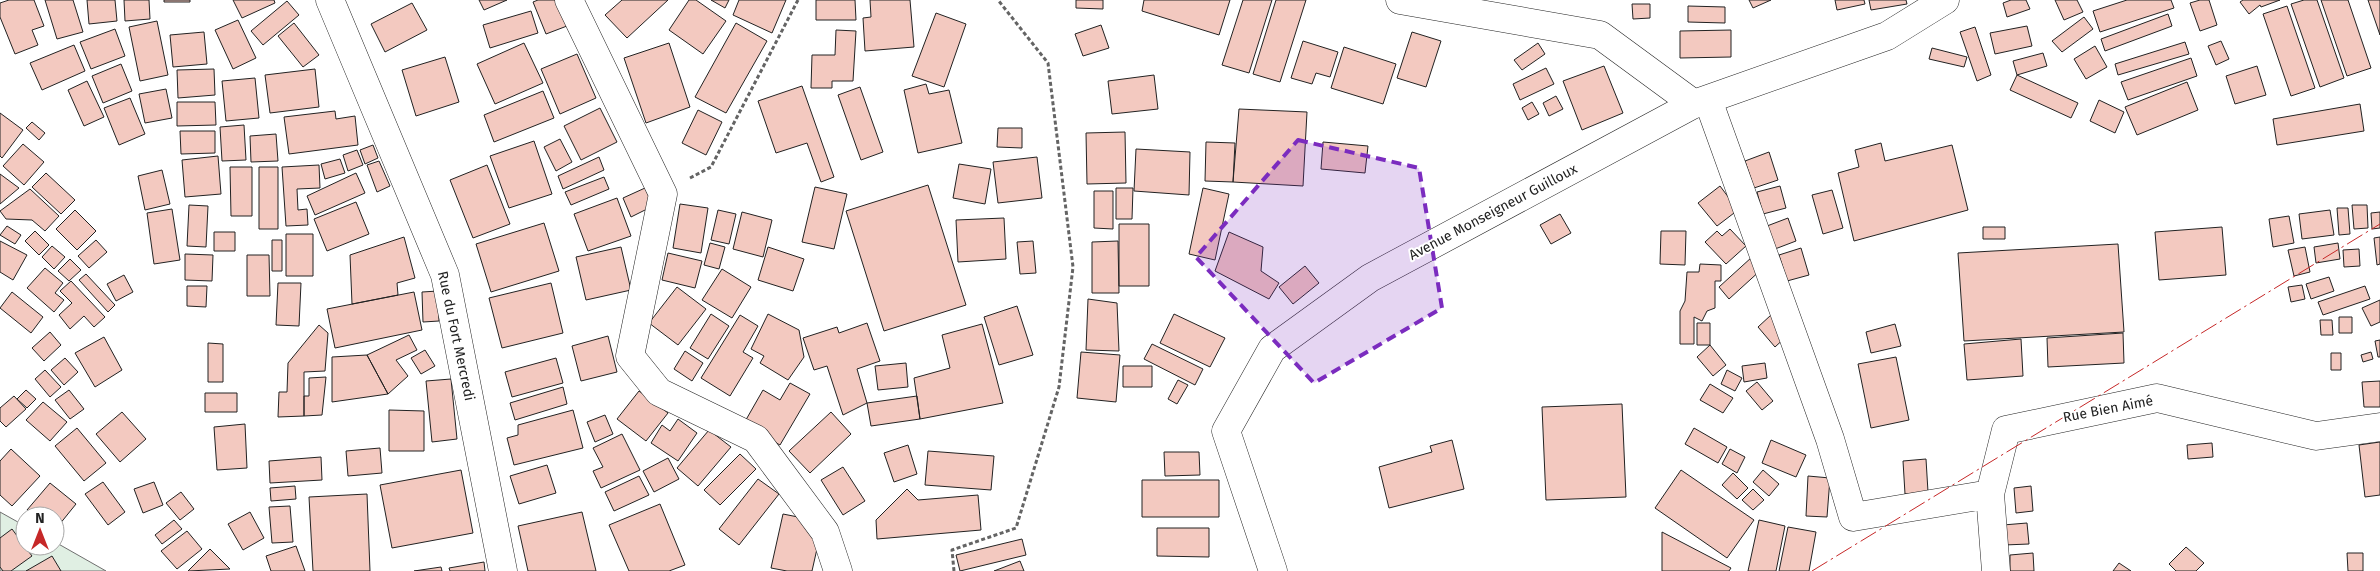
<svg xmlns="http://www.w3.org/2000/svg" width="2380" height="571" font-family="'Fira Sans',sans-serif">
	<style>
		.green { fill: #e0efe3; stroke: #6f6f6f }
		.building { fill: #f3c9c0; stroke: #222 }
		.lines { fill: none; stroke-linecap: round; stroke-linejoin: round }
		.minor-casing { stroke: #222; stroke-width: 29 }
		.tertiary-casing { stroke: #222; stroke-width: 29 }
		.path { stroke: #646464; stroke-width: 3; stroke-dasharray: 4 2.5; stroke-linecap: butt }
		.minor { stroke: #fff; stroke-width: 28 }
		.tertiary { stroke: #fff; stroke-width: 28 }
		.power { stroke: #c62828; stroke-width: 1; stroke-dasharray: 18 4 2.5 4; stroke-linecap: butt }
		.marked { fill: #7b2cbf; fill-opacity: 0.2; stroke: #7b2cbf; stroke-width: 4; stroke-dasharray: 10 6; stroke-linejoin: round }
		.labels { text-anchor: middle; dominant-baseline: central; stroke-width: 4; stroke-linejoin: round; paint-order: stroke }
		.street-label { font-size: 14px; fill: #222; stroke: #fff }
	</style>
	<rect width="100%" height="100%" fill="#fff"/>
	<path class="green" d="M0,512L25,526V546H55V542L106,571H0Z"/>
	<path class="building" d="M9,0H34L44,26L32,30L38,45L15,54L0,17V3Z
		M45,0H73L83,32L57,39Z
		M87,0H115L117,21L89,24Z
		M124,0H149L150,19L125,21Z
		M164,0H190V2H164Z
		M233,0H274L275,3L242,18Z
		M479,0H507L484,10Z
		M538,0H557L567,26L546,34L533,2Z
		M622,0H668L627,38L605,15Z
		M689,0H696L726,21L703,54L669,30Z
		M711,0H729L725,8Z
		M739,0H786L772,33L733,15Z
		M816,0H855L856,20H816Z
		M870,0H910L914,47L865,51L863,18L871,17Z
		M1076,0H1103V9L1076,8Z
		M1144,0H1230L1219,35L1142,11Z
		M1243,0H1272L1249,73L1222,65Z
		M1276,0H1306L1280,82L1253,74Z
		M1749,0H1771L1753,8Z
		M1835,0H1864L1865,4L1837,10Z
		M1869,0H1906L1907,4L1871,10Z
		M2011,0H2026L2030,9L2007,17L2003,3Z
		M2055,0H2077L2083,12L2064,20Z
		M2127,0H2171L2174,8L2100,32L2093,11Z
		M2200,0H2209L2217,25L2200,31L2190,3Z
		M2243,0H2280L2261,7L2260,5L2249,14L2240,2Z
		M2304,0H2317L2344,78L2320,87L2291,4Z
		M2321,0H2348L2371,68L2347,76Z
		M2368,0H2380V35Z
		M287,1L299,15L263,45L251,31Z
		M412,3L427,30L385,52L371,24Z
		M1632,4H1650V18L1633,19Z
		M1688,6L1725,7V23L1688,22Z
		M2287,6L2315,88L2291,96L2263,14Z
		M531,11L538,33L490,48L483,25Z
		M936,13L966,24L944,87L912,76Z
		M2168,14L2172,26L2105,51L2101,39Z
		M2084,17L2093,29L2062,52L2052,41Z
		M238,20L256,58L233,69L215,30Z
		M157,21L168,75L140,81L129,27Z
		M294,23L319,55L303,67L278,36Z
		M736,23L767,41L726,113L695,97Z
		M1101,25L1109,48L1083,56L1075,34Z
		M2027,26L2032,46L1995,54L1990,33Z
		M1975,27L1991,75L1977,81L1960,32Z
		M115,29L125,56L91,69L80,42Z
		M836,30L856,31L853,81H832V88H811L812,55H835Z
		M1731,30V57L1680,58V31Z
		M204,32L207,64L173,67L170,35Z
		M1412,32L1441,41L1426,87L1397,78Z
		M1303,41L1338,52L1330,77L1316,73L1312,84L1291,78Z
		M2221,41L2229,59L2216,65L2208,46Z
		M2185,42L2189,54L2118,75L2115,64Z
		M524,43L543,83L495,104L477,64Z
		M669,43L690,107L646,123L624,58Z
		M1538,43L1545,54L1522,70L1514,60Z
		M74,45L85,71L42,90L30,63Z
		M2095,46L2107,67L2086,79L2074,59Z
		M1344,47L1396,64L1383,104L1331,88Z
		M1932,48L1967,57L1964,67L1929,59Z
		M2043,53L2047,66L2017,75L2013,61Z
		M577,54L596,98L560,114L541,69Z
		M445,57L459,102L416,116L402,70Z
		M2191,58L2197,76L2128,100L2121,82Z
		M121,64L132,91L103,103L92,76Z
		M1604,66L1623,113L1582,130L1563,81Z
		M2257,66L2266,95L2235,104L2226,76Z
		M1546,68L1554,84L1520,100L1513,84Z
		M214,69L215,95L178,98L177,70Z
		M315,69L319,107L270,113L265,75Z
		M1154,75L1158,109L1112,114L1108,81Z
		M2017,75L2078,103L2071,118L2010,90Z
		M255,78L259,118L226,121L222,81Z
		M87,81L104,117L84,126L68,90Z
		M2187,82L2198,110L2137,135L2125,107Z
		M926,84L929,94L949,90L962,143L918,153L904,90Z
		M802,86L834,177L821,182L807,143L776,153L758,101Z
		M860,87L883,152L861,160L838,95Z
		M166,89L172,118L145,123L139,94Z
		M543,91L554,118L494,142L484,115Z
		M1556,96L1563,109L1549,116L1543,103Z
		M130,98L145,134L119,145L104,108Z
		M2099,100L2124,112L2115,133L2090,121Z
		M177,102H215L216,125L177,126Z
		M1532,102L1539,114L1528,120L1522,108Z
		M2360,104L2364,131L2277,145L2273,119Z
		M600,108L617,142L581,160L564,126Z
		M1239,109L1307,112L1303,186L1233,182Z
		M698,110L722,122L706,155L682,143Z
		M335,111L336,119L355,116L358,145L289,154L284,117Z
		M0,113L23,130L2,158L0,156Z
		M32,122L45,133L39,140L26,128Z
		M244,125L246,160L222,161L220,127Z
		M998,128H1022V148L997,147Z
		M180,131H215V153L181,154Z
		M1125,132L1126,183L1087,184L1086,133Z
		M276,134L278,161L251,162L250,136Z
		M560,139L572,162L556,171L544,147Z
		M534,141L552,194L509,208L490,156Z
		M1206,142L1235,143L1233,182L1205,181Z
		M1323,142L1368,146L1365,173L1321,169Z
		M1881,143L1885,161L1952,145L1968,210L1854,241L1838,173L1859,167L1855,150Z
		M23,144L44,162L24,185L3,166Z
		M373,145L378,158L365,164L360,150Z
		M1136,149L1190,152L1189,195L1134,191Z
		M357,150L363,165L348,171L343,155Z
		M1769,152L1778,180L1754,188L1745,161Z
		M218,156L221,194L185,197L182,160Z
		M599,157L604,170L563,189L558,176Z
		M1037,157L1042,198L998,203L993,162Z
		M340,159L345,173L325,179L321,164Z
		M379,161L390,186L377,192L367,165Z
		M959,164L991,169L985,204L953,198Z
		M319,165L320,188L297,189L298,210L307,209L308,225L286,226L282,167Z
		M487,165L510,224L473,238L450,180Z
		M230,167H252V216H231Z
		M259,167H278V229H259Z
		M162,170L170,204L145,210L138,176Z
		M46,173L75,200L61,214L32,187Z
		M356,173L365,193L315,215L307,196Z
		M0,174L19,188L0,204Z
		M604,177L609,189L571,205L565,192Z
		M928,185L966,305L884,331L846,211Z
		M1720,186L1738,210L1717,226L1698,203Z
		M1780,186L1786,208L1763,214L1757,192Z
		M815,187L847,194L834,249L802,242Z
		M645,188L653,206L631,217L623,198Z
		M1116,188H1133L1132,219H1116Z
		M1203,188L1229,194L1215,260L1189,254Z
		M30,189L59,216L45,231L32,220L6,219L0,211Z
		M1832,190L1843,228L1823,234L1812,195Z
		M1094,191H1113V229L1094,228Z
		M617,198L631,236L588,251L574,214Z
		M356,202L369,234L327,251L314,219Z
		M680,204L708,208L701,253L673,248Z
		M189,205L208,206L206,247L187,246Z
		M2352,205H2367L2368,228L2354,229Z
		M2337,208H2348L2350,234L2339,235Z
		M172,209L180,260L154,264L147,213Z
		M75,210L96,231L77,250L56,229Z
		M718,210L736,214L729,244L711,240Z
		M2330,210L2334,235L2302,239L2299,214Z
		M742,212L772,220L763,257L733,249Z
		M2380,212V228L2372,229L2371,213Z
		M1560,214L1571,233L1551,244L1540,225Z
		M2289,216L2294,243L2273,247L2269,219Z
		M1004,218L1006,259L958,262L956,220Z
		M1788,218L1796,241L1775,249L1767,226Z
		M544,223L559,271L491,292L476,244Z
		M1119,224H1149V286H1119Z
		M7,226L21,235L15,244L0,235Z
		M1983,227H2005V239H1983Z
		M2222,227L2226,275L2159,280L2155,232Z
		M1730,229L1746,246L1726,264L1705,242L1717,231L1722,236Z
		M35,231L49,245L39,255L25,241Z
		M1661,231H1686L1685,265L1660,264Z
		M214,232H235V251H214Z
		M1229,232L1263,247L1261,271L1279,283L1269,299L1215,271Z
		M286,234H313V276H286Z
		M404,237L415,278L397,283L398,295L352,304L350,255Z
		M2380,237V264L2377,265L2374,238Z
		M96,240L107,252L89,268L78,256Z
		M272,240H282V271H272Z
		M0,241L27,255L13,280L0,272Z
		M1033,241L1036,273L1020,274L1017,242Z
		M1118,241L1119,293H1092V242Z
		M710,243L725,247L719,269L704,265Z
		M2338,243L2340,259L2316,263L2314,247Z
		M2118,244L2124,332L1964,341L1958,253Z
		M52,246L65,257L54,269L42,257Z
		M621,247L631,290L586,300L576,257Z
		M768,247L804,259L793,291L758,280Z
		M2305,247L2310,272L2294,276L2288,250Z
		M1801,248L1809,275L1787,281L1779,255Z
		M2359,249L2360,266L2344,267L2343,250Z
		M668,253L702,261L695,288L662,280Z
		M185,254L213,255L212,281L185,280Z
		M247,255H269L270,296H247Z
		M1752,257L1762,269L1729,299L1719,287Z
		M70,259L81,270L69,281L58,271Z
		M1700,264L1721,265V281H1715V308L1707,311L1702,321L1694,317V344H1680V311L1685,301L1687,272H1699Z
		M1305,266L1319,283L1293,304L1279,287Z
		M45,268L63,283L55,293L64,300L54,312L27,288Z
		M722,269L751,287L732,318L702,300Z
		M86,274L115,305L108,312L79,280Z
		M124,275L133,292L116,301L107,284Z
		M2329,277L2334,291L2311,299L2306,284Z
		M71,281L105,317L94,327L84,316L70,329L59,315L72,303L60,291Z
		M278,283H301L299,326L276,325Z
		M551,283L563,333L502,348L489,298Z
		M2302,285L2305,299L2291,302L2288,287Z
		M187,286H207L206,307L187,306Z
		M2365,286L2370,299L2323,315L2318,302Z
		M677,287L706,309L678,345L649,323Z
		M438,291L439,321L423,322L422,292Z
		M12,292L43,317L31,333L0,308Z
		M414,292L422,330L335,348L327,309Z
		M1088,299L1117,303L1119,351L1086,350Z
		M2380,300V322L2371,326L2362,308Z
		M1017,306L1033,355L999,365L984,317Z
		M711,314L729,326L708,359L690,348Z
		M768,314L799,330L804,357L788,380L760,363L764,356L751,349Z
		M1174,314L1225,338L1210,367L1160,343Z
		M740,315L758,326L743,352L753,358L730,396L701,378Z
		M1771,315L1788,335L1775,347L1758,327Z
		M2339,317H2352V333H2339Z
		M2320,320H2332L2333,335H2321Z
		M867,323L880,361L857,369L867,403L843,415L827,366L814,370L803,338L837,327L839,333Z
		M1697,323H1710V345H1697Z
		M982,324L1003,403L920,419L914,378L950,368L942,335Z
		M1895,324L1901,346L1871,353L1866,332Z
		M319,325L328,333L325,371L304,372V416L278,417L279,392H287L288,363Z
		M50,332L61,345L44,361L32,348Z
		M2123,333L2124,363L2048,367L2047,338Z
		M409,335L417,350L396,360L408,376L388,394L367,355Z
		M608,336L617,372L581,381L572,346Z
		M104,337L122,370L95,387L75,353Z
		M2021,339L2023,376L1967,380L1964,344Z
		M2380,340V357H2378L2375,341Z
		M208,343L223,344V382H208Z
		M1152,344L1203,369L1195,385L1144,359Z
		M1710,345L1726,365L1713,376L1697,357Z
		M425,350L435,366L421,374L411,358Z
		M685,351L703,363L692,381L674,369Z
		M1081,352L1120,355L1116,402L1077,398Z
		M2371,352L2373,359L2363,362L2361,355Z
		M2331,353H2341V370H2331Z
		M367,355L388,394L332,402V357Z
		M1896,357L1909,420L1871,428L1858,364Z
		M65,358L78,372L64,385L51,370Z
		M556,358L563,383L512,397L505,372Z
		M906,363L908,387L878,390L875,366Z
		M1765,363L1767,378L1744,382L1742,366Z
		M1123,366H1152V387H1123Z
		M45,370L61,387L50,397L35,379Z
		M1727,370L1742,378L1735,391L1721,384Z
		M326,377L322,415L304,416V396H309V378Z
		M451,379L457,439L432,442L426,381Z
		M1178,380L1188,385L1177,404L1168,399Z
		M2380,381V407H2364L2362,382Z
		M1757,382L1773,401L1762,410L1746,391Z
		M790,383L810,394L780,445L743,425L763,390L780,400Z
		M1710,384L1733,398L1723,413L1700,400Z
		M563,387L567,404L515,420L510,403Z
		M26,390L36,399L27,408L17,399Z
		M69,390L84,409L70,419L55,400Z
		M639,391L668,413L646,441L617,419Z
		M205,393H237V412H205Z
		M14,396L26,409L6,427L0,421V408Z
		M917,396L920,419L871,426L867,403Z
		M43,402L67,422L50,441L26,420Z
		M1622,404L1626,497L1546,500L1542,407Z
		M389,410L424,411V451H389Z
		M573,410L583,448L514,465L507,438L518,435V425Z
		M122,412L146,439L120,462L96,434Z
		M831,412L851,434L810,473L789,451Z
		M605,415L613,434L595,442L587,422Z
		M678,419L697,433L678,461L651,443L662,425L670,431Z
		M245,424L247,468L217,470L214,427Z
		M77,428L106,463L84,481L55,446Z
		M1694,428L1727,447L1718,463L1685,444Z
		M709,430L731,447L698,486L677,468Z
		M622,434L640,470L601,488L593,471L603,467L593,448Z
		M1452,440L1464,489L1389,508L1379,467L1432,452L1430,446Z
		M1771,440L1806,455L1796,477L1762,463Z
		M2380,442V495L2365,497L2359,445Z
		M2212,443L2213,457L2188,459L2187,445Z
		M908,445L917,474L894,482L884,453Z
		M380,448L382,473L348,476L346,451Z
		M11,449L40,476L12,506L0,495V461Z
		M1730,449L1745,457L1737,473L1722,464Z
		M928,451L994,456L991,490L925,485Z
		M1164,452H1199L1200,475L1165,476Z
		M740,454L756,469L720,505L704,490Z
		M321,457L322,480L270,483L269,461Z
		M668,458L679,479L654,492L643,471Z
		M1926,459L1928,492L1905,494L1903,461Z
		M547,465L556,493L519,504L510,476Z
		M843,467L865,501L843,515L821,480Z
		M461,470L473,533L392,548L380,485Z
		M1681,470L1754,520L1727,558L1655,508Z
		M1763,470L1779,484L1769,496L1753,482Z
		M1733,473L1748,488L1737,499L1722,485Z
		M639,476L649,495L614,511L605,492Z
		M1808,476L1830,478L1827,517L1806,516Z
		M758,479L779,494L739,545L719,529Z
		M1142,480H1219V517H1142Z
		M103,482L125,512L108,525L85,494Z
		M154,482L163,505L143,513L134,489Z
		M50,483L76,504L55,530V516H35L27,510Z
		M295,486L296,499L271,501L270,488Z
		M2031,486L2033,511L2016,513L2014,488Z
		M907,489L918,500L978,495L981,530L877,539L876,520Z
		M1753,489L1764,500L1753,510L1742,500Z
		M181,492L194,509L180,520L166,503Z
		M367,494L370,571H313L309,497Z
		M660,504L685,565L669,571H629L609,525Z
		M290,506L293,542L272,543L269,507Z
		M250,512L264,538L243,550L228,524Z
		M582,512L596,571H528L518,526Z
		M783,514L823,522L812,571H787L771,568Z
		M174,520L182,529L162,544L155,535Z
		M1759,520L1785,526L1776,571H1748Z
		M2027,523L2029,544L2004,545L2003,525Z
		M1788,527L1816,532L1809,571H1779Z
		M1157,528H1209V557L1157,556Z
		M12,529L32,556L11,571H3L0,567V538Z
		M187,531L202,549L177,569L161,551Z
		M1662,532L1731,568L1729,571H1662Z
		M1022,539L1026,555L960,571L956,555Z
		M296,546L305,571H271L266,556Z
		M2186,547L2204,563L2196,571H2176L2169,564Z
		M210,549L230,569L188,571Z
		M2033,553L2034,571H2010V555Z
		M2347,553H2363V571H2348Z
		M52,556L61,571H26Z
		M1020,561L1024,571H994Z
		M484,562L485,571H450L449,568Z
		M2119,563L2131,571H2113Z
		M441,567L442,571H414Z"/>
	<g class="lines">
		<defs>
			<path id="minor" d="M330,0L445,275L503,571
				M569,0L663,194L630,356L659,392L756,439L825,532L838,571
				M1400,0L1600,35L1694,104
				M1708,100L1830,439L1853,517L1990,494
				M1996,571L1990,494L2006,430L2157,398L2316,436L2380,427"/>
			<path id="tertiary" d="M1273,571L1226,431L1272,349L1370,278L1694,104L1887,36L1945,0"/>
		</defs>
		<use href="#minor" class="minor-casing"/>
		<use href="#tertiary" class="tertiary-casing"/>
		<path class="path" d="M690,178L711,167L798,0
			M954,571L952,550L1016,528L1059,387L1073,267L1048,63L998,0"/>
		<use href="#minor" class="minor"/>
		<use href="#tertiary" class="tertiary"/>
		<path class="power" d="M1812,571L2380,224"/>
	</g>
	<path class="marked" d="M1298,140L1419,168L1442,308L1314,383L1196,257Z"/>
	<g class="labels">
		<g class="street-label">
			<text transform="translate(1493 212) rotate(-28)">Avenue Monseigneur Guilloux</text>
			<text transform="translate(456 336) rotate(78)">Rue du Fort Mercredi</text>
			<text transform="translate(2108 409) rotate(-11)">Rue Bien Aimé</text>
		</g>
	</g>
	<g transform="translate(40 531)"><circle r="24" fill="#ffffff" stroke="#a7a7a7"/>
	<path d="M0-4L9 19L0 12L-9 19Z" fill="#c62828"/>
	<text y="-8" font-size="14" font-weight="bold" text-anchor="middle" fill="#222222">N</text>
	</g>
</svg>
